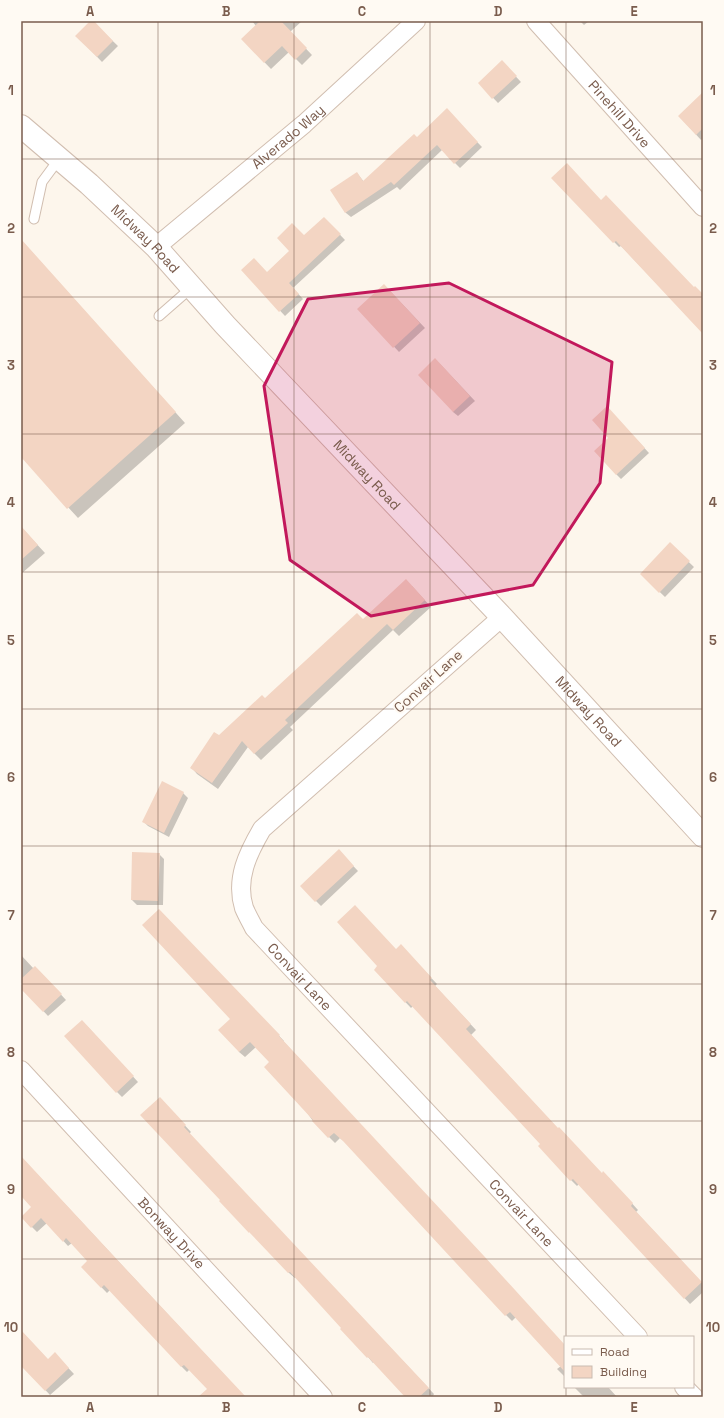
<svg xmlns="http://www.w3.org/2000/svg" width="724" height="1418" font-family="'Space Grotesk',sans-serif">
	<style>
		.shadow { fill: #0003 }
		.building { fill: #f3d5c3 }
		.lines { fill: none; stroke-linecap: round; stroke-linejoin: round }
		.service-casing { stroke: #d1beb0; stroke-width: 11 }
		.minor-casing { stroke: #d1beb0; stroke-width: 20 }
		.tertiary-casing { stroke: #d1beb0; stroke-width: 24 }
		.service { stroke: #fff; stroke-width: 9 }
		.minor { stroke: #fff; stroke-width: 18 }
		.tertiary { stroke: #fff; stroke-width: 22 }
		.marked { fill: #c2185b; fill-opacity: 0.2; stroke: #c2185b; stroke-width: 3; stroke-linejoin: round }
		.grid { fill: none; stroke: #7a5c4d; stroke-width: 1; stroke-opacity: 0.55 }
		.labels { text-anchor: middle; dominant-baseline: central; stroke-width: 4; stroke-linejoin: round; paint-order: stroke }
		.street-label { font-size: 14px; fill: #7a5c4d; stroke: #fffaf3 }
		.neatline { fill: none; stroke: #7a5c4d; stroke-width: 1.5 }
		.grid-label { font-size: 13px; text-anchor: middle; font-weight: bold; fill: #7a5c4d }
	</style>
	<rect width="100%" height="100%" fill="#fdf6ec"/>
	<path class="shadow" d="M92,21L118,46L102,62L77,36Z
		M252,21H302L290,32L312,55L302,65L289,52L271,69L242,39L256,26Z
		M580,21H589L584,25Z
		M502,62L521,82L498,103L479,83Z
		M703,94V138L701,140L679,116Z
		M451,115L482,147L460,168L442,150L400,190L397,187L351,217L346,213L331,190L357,173L364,182L417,138Z
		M552,178L602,201L694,288L703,295V332L621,246L619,247Z
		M324,218L345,240L293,288L303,299L285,316L242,270L267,273Z
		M21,240L185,423L78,518L21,456Z
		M389,290L425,328L399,352L359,309Z
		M440,364L475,401L458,416L453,412Z
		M612,413L649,453L621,479L616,474L610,438Z
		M21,527L45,553L21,574Z
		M670,544L694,567L665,597L641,574Z
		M412,586L431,607L399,636L393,630L290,727L293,730L261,760L248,747L218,789L197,774L191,767L219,737L363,620Z
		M183,793L188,798L169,837L148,826L143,821Z
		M339,851L358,871L321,906L301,886Z
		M159,854L164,859L163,905H137L132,900Z
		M159,910L284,1041V1042L565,1346V1377L557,1369L561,1366L516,1317L512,1321L506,1315L345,1142L340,1138L335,1143L313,1121L270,1062L256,1047L245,1057L239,1052L231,1019Z
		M396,950L406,951L437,984L435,986L476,1030L471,1035L558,1129L602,1174L609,1178L638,1210L636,1212L703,1284V1292L690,1304L579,1184L577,1186L571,1180L541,1144L413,1006L411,1008L375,970Z
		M21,955L34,969L40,972L66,1000L48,1016L21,987Z
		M87,1026L138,1082L122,1097L117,1092Z
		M165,1104L191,1132L189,1134L434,1394L433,1396L434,1397H406L374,1362L373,1363L368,1357L343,1328L296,1277L295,1278L289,1273L221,1200Z
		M21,1157L245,1397H199L208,1389L190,1369L187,1372L182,1367L110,1290L107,1293L82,1267L89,1261L72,1243L68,1246L47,1223L37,1232L22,1217L33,1207L21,1195Z
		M21,1331L48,1360L55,1354L74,1374L50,1395L21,1364Z
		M574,1387H608L617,1397H584Z"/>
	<path class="building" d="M90,21H94L113,41L97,57L75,36Z
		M260,21H281L307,48L295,60L282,46L264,63L241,39Z
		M502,60L517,76L492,99L478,83Z
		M703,92V128L696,135L678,116Z
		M447,108L478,142L454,164L437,145L394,185L391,182L345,213L330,190L357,172L363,181L414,134L417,137Z
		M567,163L601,200L606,195L694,287L695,286L703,294V334L616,241L613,243L551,178Z
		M324,217L341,234L289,283L299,294L279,312L241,270L254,258L267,272L289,251L277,238L292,223L304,235Z
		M21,239L176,412L67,509L21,457Z
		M384,284L420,323L393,348L357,309Z
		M435,358L470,396L453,412L418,375Z
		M607,406L645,448L616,475L594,451L608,438L592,420Z
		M21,526L38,545L21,560Z
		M670,542L690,561L659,593L640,574Z
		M406,579L425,600L393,630L387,624L285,720L288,723L254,754L242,741L212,783L190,768L214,732L219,735L262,695L265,698L357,613L363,619Z
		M162,781L184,792L164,833L142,822Z
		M339,849L354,866L315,902L300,886Z
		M132,852L160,853L158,901L131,900Z
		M355,905L396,949L401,944L432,978L430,980L471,1024L466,1029L558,1128L559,1127L602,1173L603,1171L633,1203L631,1206L702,1282L684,1299L573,1179L570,1181L538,1146L540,1144L407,1001L405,1003L374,970L377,966L337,922Z
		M159,909L280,1035L279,1036L484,1256L565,1345V1372L510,1312L505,1316L343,1141L334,1133L328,1138L312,1121L313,1120L264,1067L269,1062L250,1042L239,1052L218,1030L230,1019L142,925Z
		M35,966L62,994L43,1012L21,989V979Z
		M82,1020L134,1076L116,1093L64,1036Z
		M160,1097L186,1125L184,1127L429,1388L419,1397H405L368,1357L367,1358L340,1329L341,1328L290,1272L288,1273L249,1232V1233L219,1201L220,1200L140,1115Z
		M21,1156L124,1267L246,1397H198L207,1389L184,1365L181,1367L104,1285L101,1288L81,1267L87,1261L66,1238L63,1242L41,1218L31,1228L21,1217L31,1207L21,1196Z
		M21,1330L48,1359L55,1352L69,1368L45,1391L21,1366Z"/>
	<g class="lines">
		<defs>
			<path id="service" d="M34,219L42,182L59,159
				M159,316L191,288"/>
			<g id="minor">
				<path id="s1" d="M536,21L703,207"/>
				<path id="s2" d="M156,247L304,124L416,21"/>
				<path id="s3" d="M502,617L262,829C248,853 235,879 244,908C247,915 251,922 254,928L638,1337"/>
				<path id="s4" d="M21,1070L323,1397"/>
				<path d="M684,1387L694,1397"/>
			</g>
			<g id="tertiary">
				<path id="s5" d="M21,126L89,184L156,247L225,325L502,617L703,836"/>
			</g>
		</defs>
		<use href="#service" class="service-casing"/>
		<use href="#minor" class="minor-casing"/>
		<use href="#tertiary" class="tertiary-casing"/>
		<use href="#service" class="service"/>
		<use href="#minor" class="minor"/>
		<use href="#tertiary" class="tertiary"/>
	</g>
	<path class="marked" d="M449,283L612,362L600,483L533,585L371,616L290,560L264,386L308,299Z"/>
	<path class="grid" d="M158,21V1397M294,21V1397M430,21V1397M566,21V1337M21,159H703M21,297H703M21,434H703M21,572H703M21,709H703M21,846H703M21,984H703M21,1121H703M21,1259H703M566,1387V1397"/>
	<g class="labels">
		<g class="street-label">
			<text stroke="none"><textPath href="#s1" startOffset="125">Pinehill Drive</textPath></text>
			<text stroke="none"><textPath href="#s2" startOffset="172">Alverado Way</textPath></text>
			<text stroke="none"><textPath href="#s5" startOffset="168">Midway Road</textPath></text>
			<text stroke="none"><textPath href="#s5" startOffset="492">Midway Road</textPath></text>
			<text transform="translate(428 681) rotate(-42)">Convair Lane</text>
			<text stroke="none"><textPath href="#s5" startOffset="816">Midway Road</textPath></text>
			<text stroke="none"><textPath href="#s3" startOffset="493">Convair Lane</textPath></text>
			<text stroke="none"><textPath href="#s3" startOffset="817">Convair Lane</textPath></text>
			<text stroke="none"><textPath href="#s4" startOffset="222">Bonway Drive</textPath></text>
		</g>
	</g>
	<rect width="724" height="1418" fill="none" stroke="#fffaf3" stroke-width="44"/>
	<rect x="564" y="1336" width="130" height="52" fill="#fffaf3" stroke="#cabbb1"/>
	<rect x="572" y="1349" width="20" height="6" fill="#ffffff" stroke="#cabbb1"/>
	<text x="600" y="1356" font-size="12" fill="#7a5c4d">Road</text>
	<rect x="572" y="1366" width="20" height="12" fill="#f3d5c3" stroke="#cabbb1"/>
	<text x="600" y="1376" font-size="12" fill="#7a5c4d">Building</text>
	<rect x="22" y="22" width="680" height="1374" class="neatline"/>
	<g class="grid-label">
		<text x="90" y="16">A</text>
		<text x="226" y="16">B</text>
		<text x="362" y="16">C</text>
		<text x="498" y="16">D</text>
		<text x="634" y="16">E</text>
		<text x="11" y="95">1</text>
		<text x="713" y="95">1</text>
		<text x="11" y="233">2</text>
		<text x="713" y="233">2</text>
		<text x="11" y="370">3</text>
		<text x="713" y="370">3</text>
		<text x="11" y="507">4</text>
		<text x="713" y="507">4</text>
		<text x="11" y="645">5</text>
		<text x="713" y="645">5</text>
		<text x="11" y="782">6</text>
		<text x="713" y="782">6</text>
		<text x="11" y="920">7</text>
		<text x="713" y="920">7</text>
		<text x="11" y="1057">8</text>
		<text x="713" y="1057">8</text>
		<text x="11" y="1194">9</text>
		<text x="713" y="1194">9</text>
		<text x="11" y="1332">10</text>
		<text x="713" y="1332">10</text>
		<text x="90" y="1412">A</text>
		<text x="226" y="1412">B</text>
		<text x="362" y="1412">C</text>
		<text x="498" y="1412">D</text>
		<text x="634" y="1412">E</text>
	</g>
</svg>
